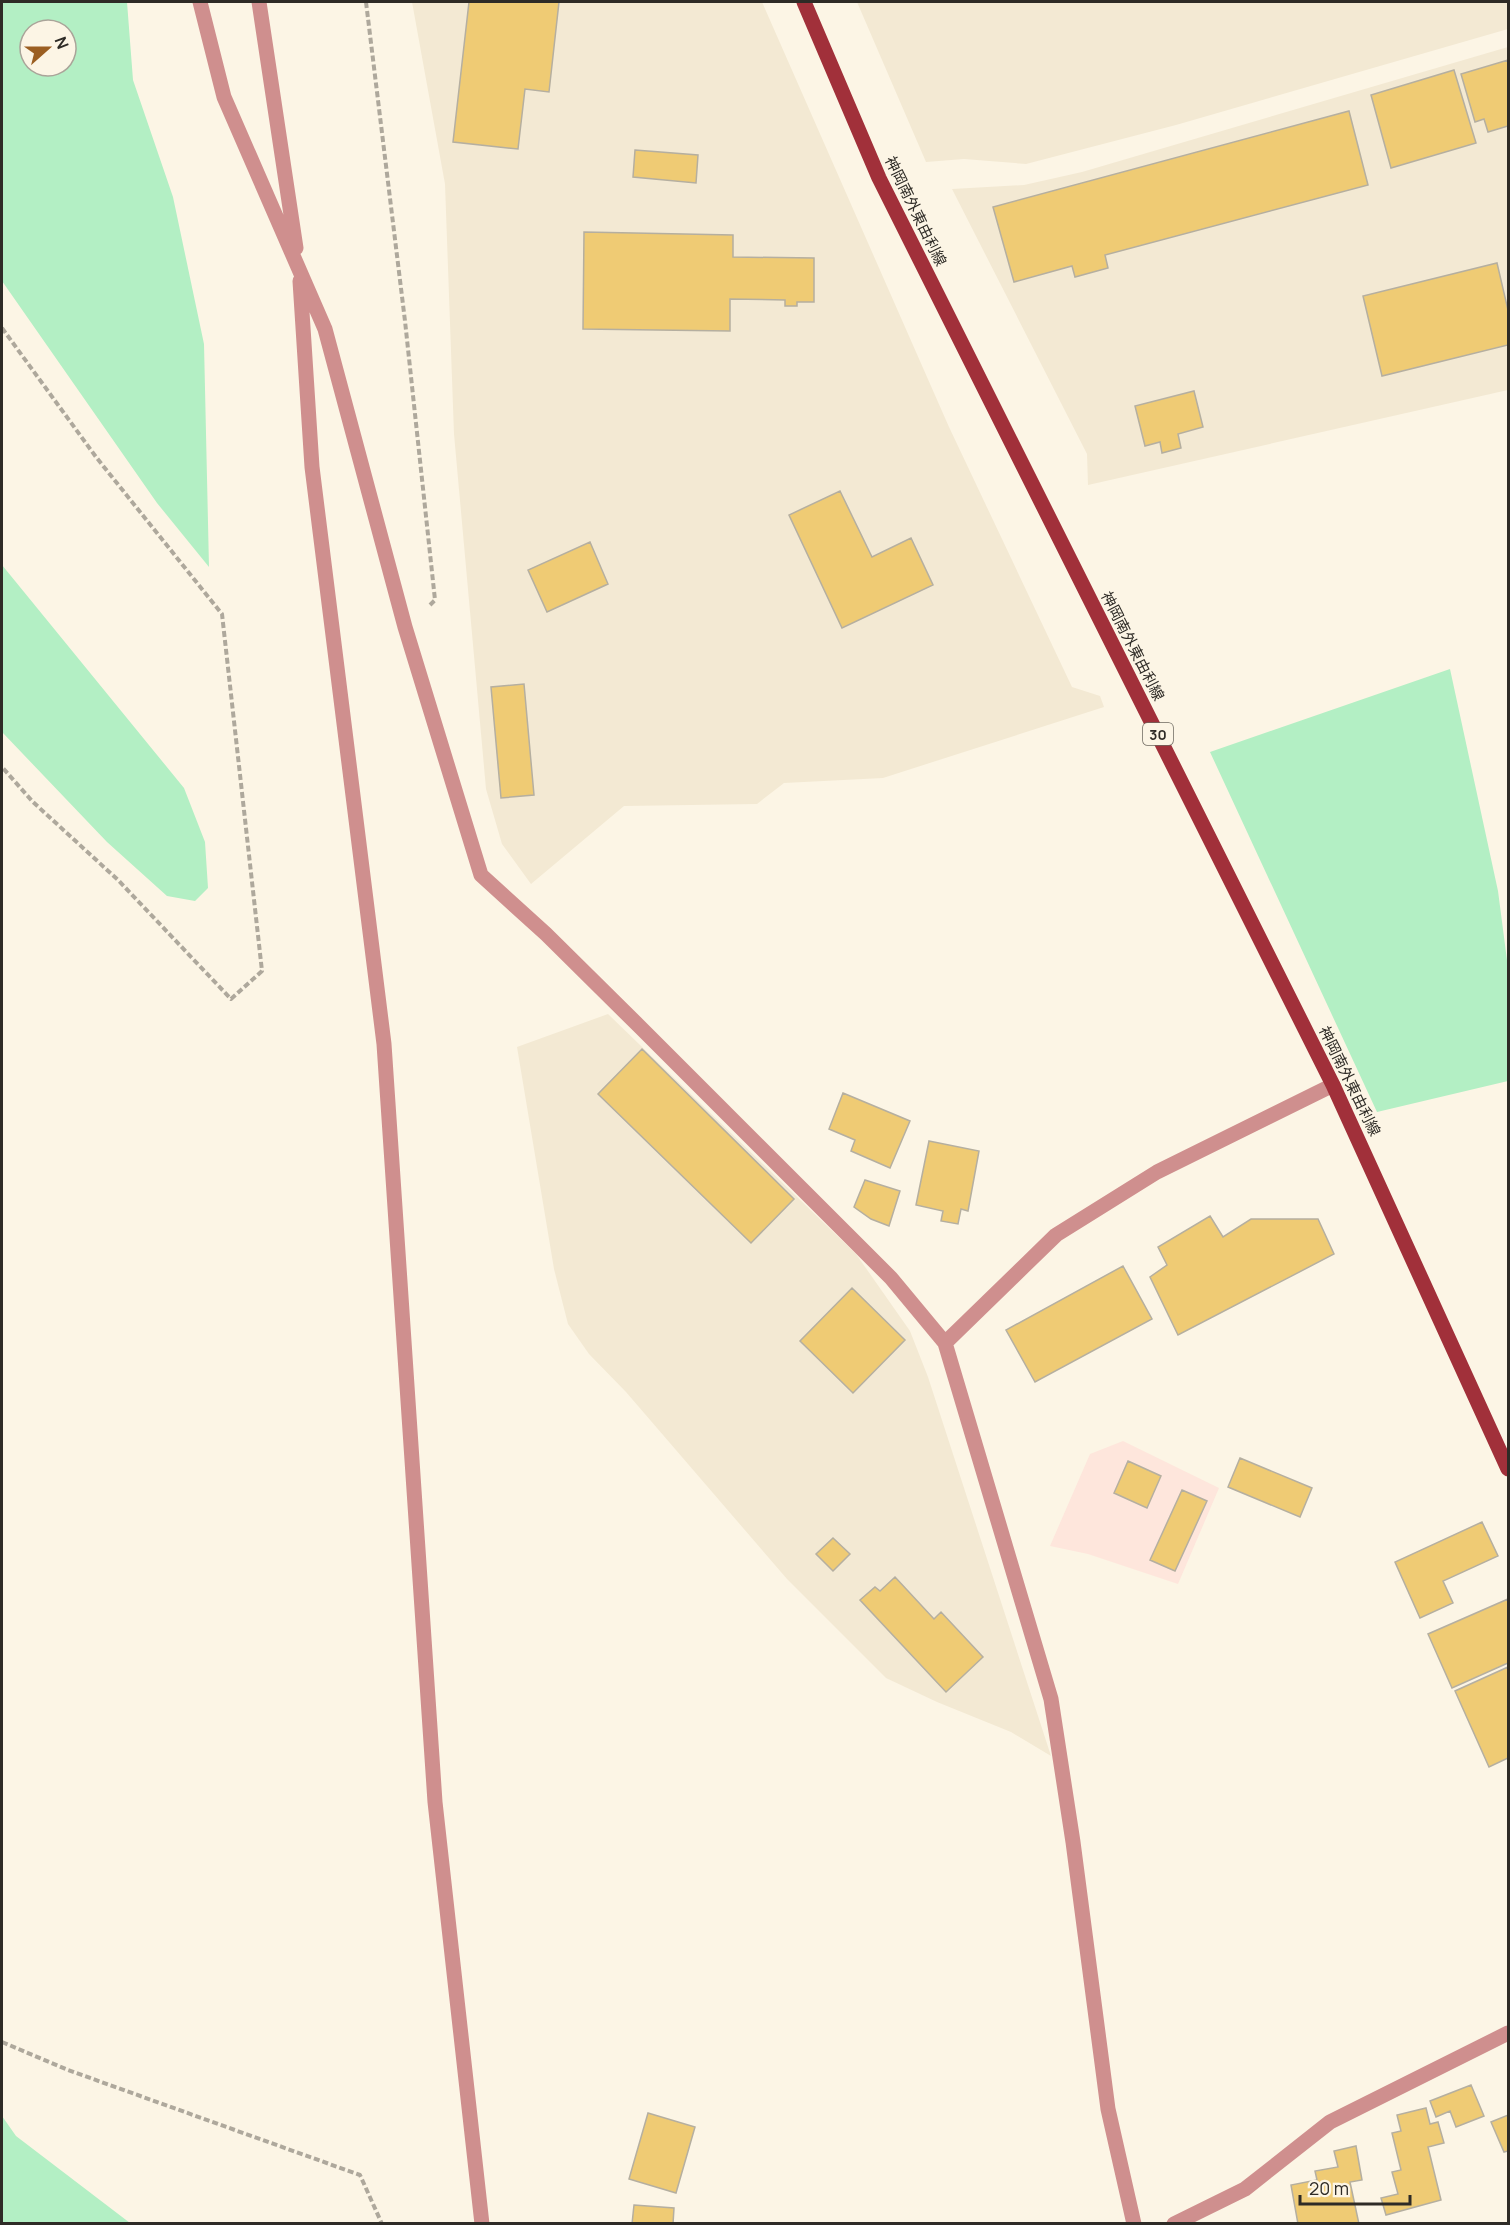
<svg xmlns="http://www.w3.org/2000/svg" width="1510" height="2225" font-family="Manrope,'Noto Sans JP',sans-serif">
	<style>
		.commercial { fill: #fee6dc }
		.built { fill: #f3e9d3 }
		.green { fill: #b3efc4; fill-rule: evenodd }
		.building { fill: #efcb74; stroke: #b5afa0; stroke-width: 1.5 }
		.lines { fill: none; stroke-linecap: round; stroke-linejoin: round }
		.path { stroke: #aea89c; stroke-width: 4; stroke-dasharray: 6 3; stroke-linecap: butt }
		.minor { stroke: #cf8f8e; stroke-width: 15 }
		.major { stroke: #a1303a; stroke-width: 15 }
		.labels { text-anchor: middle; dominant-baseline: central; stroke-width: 5; stroke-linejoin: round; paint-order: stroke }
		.shield { fill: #fcf5e5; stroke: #6c685f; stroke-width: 1.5 }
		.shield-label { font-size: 14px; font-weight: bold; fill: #2e2b26 }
		.street-label { font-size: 15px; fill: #2e2b26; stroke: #fcf5e5 }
	</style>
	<rect width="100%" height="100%" fill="#fcf5e5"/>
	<path class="commercial" d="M1123,1441L1219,1488L1178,1584L1088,1554L1050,1546L1090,1454Z"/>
	<path class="built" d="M412,2H762L949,427L1072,687L1100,696L1104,707L883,778L784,783L757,804L624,806L531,884L502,844L486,789L454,434L445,184Z
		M857,2H1508V29L1176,125L1026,164L964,159L926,162Z
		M1508,47V390L1088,485L1087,454L952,189L1024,185L1082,172Z
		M608,1014L856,1254L910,1331L928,1377L1051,1756L1011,1732L937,1702L886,1678L787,1579L626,1392L589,1354L568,1324L554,1269L517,1047Z"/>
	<path class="green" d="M2,2H127L133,80L173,197L204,344L209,567L157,503L2,281ZM30,30H66V66H30Z
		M2,565L184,788L205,842L208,888L195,901L167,896L107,842L2,732Z
		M1450,669L1498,891L1508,968V1081L1377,1112L1210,752Z
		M2,2116L16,2136L130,2223H2Z"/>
	<path class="building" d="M469,2H559L549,92L525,89L518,149L453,142Z
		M1508,60V126L1488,132L1484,119L1475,122L1461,74Z
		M1454,70L1476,143L1391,168L1371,95Z
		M1349,111L1368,185L1105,255L1108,268L1075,277L1072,266L1014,282L993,207Z
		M635,150L698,155L696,183L633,177Z
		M584,232L733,235V257L814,258V302H797V306H785V300L730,299V331L583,329Z
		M1497,263L1508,310V345L1382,376L1363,296Z
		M1194,391L1203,427L1178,434L1181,448L1162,453L1160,442L1145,446L1135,406Z
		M840,491L872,557L911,538L933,585L842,628L789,515Z
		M590,542L608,584L547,612L528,570Z
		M524,684L534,795L501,798L491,687Z
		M642,1049L794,1199L751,1243L598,1094Z
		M843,1093L910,1121L890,1168L851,1151L855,1140L829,1129Z
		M929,1141L979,1151L968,1211L961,1209L958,1224L941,1221L943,1211L916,1205Z
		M865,1180L900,1191L889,1226L871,1219L854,1207Z
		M1210,1216L1223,1237L1251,1219H1318L1334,1254L1178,1335L1150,1277L1167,1265L1158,1247Z
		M1123,1266L1152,1319L1035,1382L1006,1330Z
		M852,1288L905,1340L853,1393L800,1341Z
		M1240,1458L1312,1488L1300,1517L1228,1487Z
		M1128,1461L1161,1476L1147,1508L1114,1493Z
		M1182,1490L1207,1501L1175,1571L1150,1560Z
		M1482,1522L1498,1556L1443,1581L1453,1603L1420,1618L1395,1562Z
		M833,1538L850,1554L833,1571L816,1554Z
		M895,1577L934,1619L941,1612L983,1657L946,1692L860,1600L875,1587L880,1591Z
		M1508,1599V1663L1452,1688L1428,1634Z
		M1508,1667V1758L1489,1767L1455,1691Z
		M1471,2085L1484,2116L1456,2127L1450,2111L1436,2117L1430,2101Z
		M1426,2108L1430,2124L1438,2122L1444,2143L1428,2147L1441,2200L1386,2215L1381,2198L1398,2194L1392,2172L1401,2170L1392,2133L1401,2131L1397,2115Z
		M648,2113L695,2127L676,2193L629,2179Z
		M1508,2115V2151L1504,2152L1491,2122Z
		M1356,2146L1362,2180L1350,2182L1359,2224H1298L1291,2185L1317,2180L1315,2171L1338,2167L1334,2151Z
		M634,2205L674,2208L673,2224H632Z"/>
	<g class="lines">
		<path class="path" d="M366,2L405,321L435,600L428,607
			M2,328L96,457L222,614L262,971L231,999L118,880L33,802L2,767
			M2,2042L68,2070L360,2175L382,2224"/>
		<path class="minor" d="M200,2L224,97L325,329L405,627L481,875L546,934L640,1027L891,1278L945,1343L1051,1699L1073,1842L1108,2109L1134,2224
			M259,2L296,248
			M300,281L312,467L384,1044L435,1802L482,2224
			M945,1343L1056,1235L1157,1172L1333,1085
			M1174,2224L1245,2189L1330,2122L1508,2033"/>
		<path class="major" d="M804,2L879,178L1333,1085L1508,1469"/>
	</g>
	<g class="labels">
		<rect class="shield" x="1143" y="723" width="30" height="22" rx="4.5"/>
		<g class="shield-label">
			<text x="1158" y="734">30</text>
		</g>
		<g class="street-label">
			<text transform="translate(916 211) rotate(64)">神岡南外東由利線</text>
			<text transform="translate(1133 646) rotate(63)">神岡南外東由利線</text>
			<text transform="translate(1350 1081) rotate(64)">神岡南外東由利線</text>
		</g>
	</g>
	<rect width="1510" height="2225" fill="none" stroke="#2e2b26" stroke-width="6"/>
	<g transform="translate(48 48) rotate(69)"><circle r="28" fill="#fcf5e5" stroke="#aaa499" stroke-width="1.5"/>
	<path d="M0-4.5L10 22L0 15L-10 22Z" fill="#9b5f22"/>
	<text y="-9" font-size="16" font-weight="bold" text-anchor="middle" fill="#2e2b26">N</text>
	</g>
	<path d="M1300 2195v9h110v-9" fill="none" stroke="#2e2b26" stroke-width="3"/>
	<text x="1309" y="2195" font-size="18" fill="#2e2b26" stroke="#fcf5e5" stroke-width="4.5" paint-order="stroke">20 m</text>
</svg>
